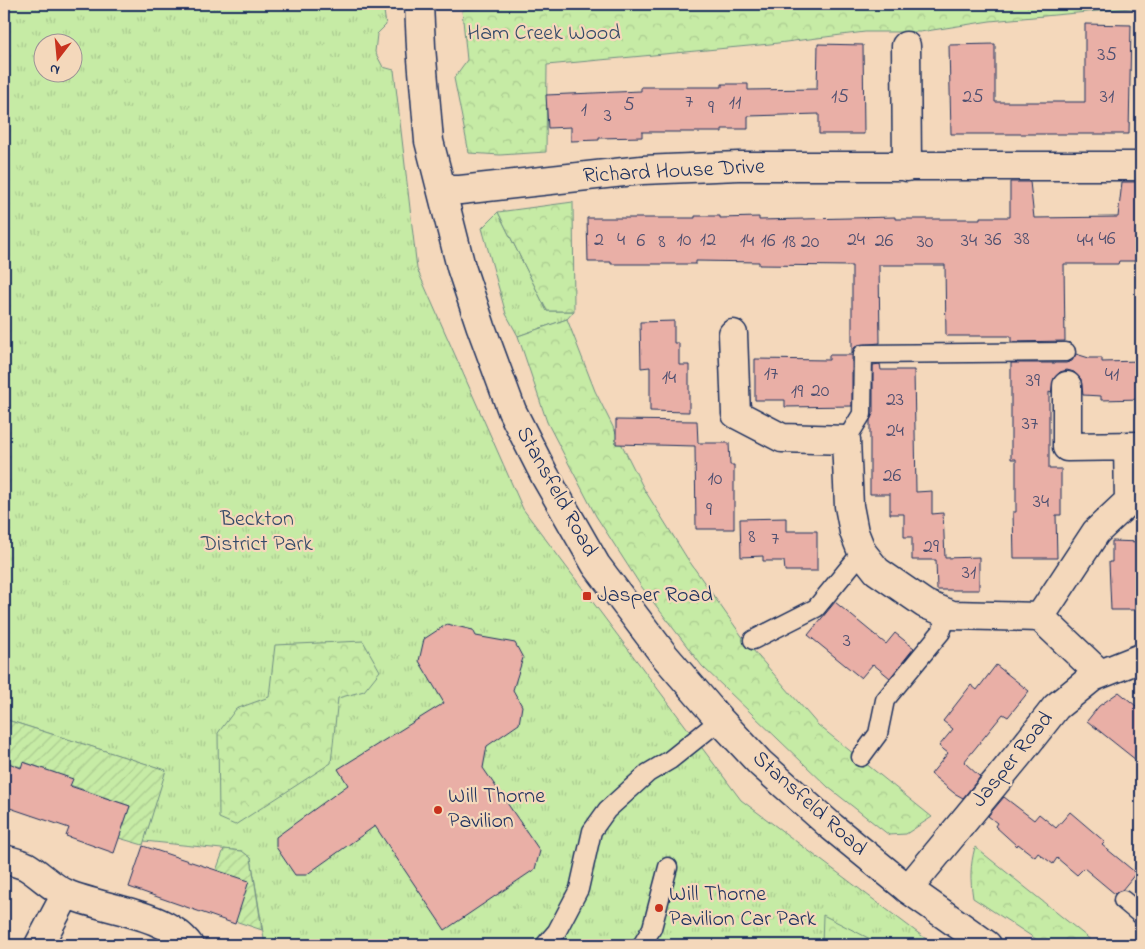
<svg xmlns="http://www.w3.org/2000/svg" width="1145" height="949" font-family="'Indie Flower',sans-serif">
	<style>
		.grass { fill: url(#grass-tufts); stroke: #708d82; fill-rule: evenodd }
		.forest { fill: url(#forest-crowns); stroke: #708d82 }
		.garden { fill: url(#garden-furrows); stroke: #708d82 }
		.building { fill: #e9afa6; stroke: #1b2f5e }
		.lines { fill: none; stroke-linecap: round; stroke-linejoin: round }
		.service-casing { stroke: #1b2f5e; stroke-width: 21 }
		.minor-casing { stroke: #1b2f5e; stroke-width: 31 }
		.tertiary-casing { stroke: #1b2f5e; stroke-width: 31 }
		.service { stroke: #f4d8bb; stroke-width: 18 }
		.minor { stroke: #f4d8bb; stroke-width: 28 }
		.tertiary { stroke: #f4d8bb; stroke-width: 28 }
		.poi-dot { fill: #c8321e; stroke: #f4d8bb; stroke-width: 2 }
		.labels { text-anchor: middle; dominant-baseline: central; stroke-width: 4.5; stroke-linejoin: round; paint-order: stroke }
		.number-label { font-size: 20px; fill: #4e4f70 }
		.park-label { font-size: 22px; fill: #354b69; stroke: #f4d8bb }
		.street-label { font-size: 22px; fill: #1b2f5e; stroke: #f4d8bb }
		.poi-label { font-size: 22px; fill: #1b2f5e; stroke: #f4d8bb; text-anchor: start }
	</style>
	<defs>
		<pattern id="grass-tufts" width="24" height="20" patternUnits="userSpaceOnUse" patternTransform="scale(1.25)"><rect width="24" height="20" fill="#c6eba5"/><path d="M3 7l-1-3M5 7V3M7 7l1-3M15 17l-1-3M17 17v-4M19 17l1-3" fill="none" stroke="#aaca90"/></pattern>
		<pattern id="forest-crowns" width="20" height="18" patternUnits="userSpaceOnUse" patternTransform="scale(1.25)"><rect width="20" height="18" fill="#c6eba5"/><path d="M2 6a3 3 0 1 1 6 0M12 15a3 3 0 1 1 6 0" fill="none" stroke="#aaca90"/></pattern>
		<pattern id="garden-furrows" width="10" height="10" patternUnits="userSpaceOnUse" patternTransform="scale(1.25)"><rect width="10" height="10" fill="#c6eba5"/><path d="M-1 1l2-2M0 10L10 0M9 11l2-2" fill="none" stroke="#aaca90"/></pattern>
	</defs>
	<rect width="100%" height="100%" fill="#f4d8bb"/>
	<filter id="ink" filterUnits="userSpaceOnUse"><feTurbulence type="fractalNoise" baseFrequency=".02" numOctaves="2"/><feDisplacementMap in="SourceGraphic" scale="10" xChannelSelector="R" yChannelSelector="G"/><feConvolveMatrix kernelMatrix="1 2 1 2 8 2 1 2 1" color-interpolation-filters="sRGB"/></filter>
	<g filter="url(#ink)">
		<path class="grass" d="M4,4H383L386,25L377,34L375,52L383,67L394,70L417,269L523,509L741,800L934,945H265L251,858L241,851L144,841L165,770L4,719ZM42,42H72V72H42Z
			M498,212L547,311H574L567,319L518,336L506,314L482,228Z"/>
		<path class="forest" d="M516,4H1141V7L990,21L920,32H865L770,44L547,65L546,152L500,155L469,153L454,78L467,60L462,10Z
			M573,202L574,311H547L498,212Z
			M567,319L595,391L644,489L687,558L746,642L818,725L932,817L906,834L889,835L828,787L702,666L641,586L596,516L547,422L518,336Z
			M363,641L380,671L364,691L338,698L331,763L235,825L219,818L218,733L236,709L269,697L275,645Z
			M975,847L1097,945H1045L973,898C970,878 970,867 975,847Z
			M823,915L882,945H822Z"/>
		<path class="garden" d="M4,719L166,770L143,845L119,838L130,806L70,785L72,779L24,762L22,767L4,763Z
			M224,849L242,851L251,858L262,930L235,921L216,871Z"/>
		<path class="building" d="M1085,24L1131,25L1129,134H951L949,45L995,44V102H1085Z
			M818,44L863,45L864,134H819V114L748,116V129H722V132H642V137L599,138V140L571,141V127L548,128L546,95L641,91V87H722V84H748V90L817,89Z
			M1010,182H1030L1034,218L1118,217L1122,182H1141V261H1119L1118,264H1064L1065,341L1011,342V336H946L945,265H879L880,343L858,345L854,348L852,354V266L759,265V262L696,261V264H611V262H588L587,218H695V216H720V218L759,217V220L895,217V219H980V217H1010Z
			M674,321V343H679V365H689V412L650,411V367L641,368L640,322Z
			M1076,354L1089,358H1102V362L1141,361V399L1101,400V396L1083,395L1081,379L1074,372L1067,370L1060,372L1054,378L1051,393L1049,392V469H1061V515H1056L1057,558H1014L1013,512H1016V459H1011V363H1066L1072,361Z
			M829,355H852V406L785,407V400H755V359L829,360Z
			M880,364L881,370H914L916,492L932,491V514L943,513L945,558L979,557V590H937L936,560H912V537H904V514H890V494H870V420L873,414V365Z
			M616,420L697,421L698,443H729L730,465H734V529H696L695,446L616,444Z
			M786,518V531H817V571H785L784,561H763V556L741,557L740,519Z
			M1112,541L1141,542V610H1111L1109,562H1112Z
			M835,602L886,644L895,633L914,648L890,678L873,664L861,678L808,635Z
			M447,624L473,630L476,636L515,643L523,658L513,690L522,706L519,724L487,746L483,768L540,851L535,869L445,930L375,826L306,875H295L276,847V837L348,785L338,769L444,703L419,661L424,639Z
			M996,665L1029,691L1008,717L1003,714L964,762L980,777L963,798L954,793L931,774L948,753L939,746L953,729L943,721L971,685L977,690Z
			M1119,692L1141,710V764L1087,721L1099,706Z
			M4,761L21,768L23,762L73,779L70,786L130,806L114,853L66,836L69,828L4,806Z
			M1004,797L1034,820L1039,814L1056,828L1070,812L1105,842L1102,845L1136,873L1122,890L1115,894L1084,868L1077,875L1057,858L1053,864L1038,853L1035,857L1018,844L1017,846L995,826L997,823L988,816Z
			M143,846L249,881L235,924L129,887Z"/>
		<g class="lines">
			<defs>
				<path id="service" d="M846,440L862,414L863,354L1066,352
					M753,640L816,608L862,552
					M861,757L878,734L885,700L941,632L948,613
					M1123,900L1141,915
					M545,945L557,931L579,889L592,831L607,810L648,773L670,760L720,720
					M642,945L652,928L668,867"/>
				<path id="minor" d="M906,46L907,167
					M442,190H460L642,170L739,166H1141
					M733,334L736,414L782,438L846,440L849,506L854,532L862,552L877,571L925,604L952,615L1040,617L1100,674
					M1067,386V447L1141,446
					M1040,617L1096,532L1129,501L1128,446
					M4,859C11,861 19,863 26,866C40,874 52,888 67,894C102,909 166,913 189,945
					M908,889L1019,754L1056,707L1093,677L1141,658
					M39,945L66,894"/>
				<path id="tertiary" d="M419,4L421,47L429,141L461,267L481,327L512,411L545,476L596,565L664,655L720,720L760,763L832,827L908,889L987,945"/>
			</defs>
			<use href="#service" class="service-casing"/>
			<use href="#minor" class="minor-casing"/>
			<use href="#tertiary" class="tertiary-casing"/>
			<use href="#service" class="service"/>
			<use href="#minor" class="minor"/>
			<use href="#tertiary" class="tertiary"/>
		</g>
	</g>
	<g class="poi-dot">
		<rect x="582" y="591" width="10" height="10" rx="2.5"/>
		<circle cx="438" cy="810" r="5"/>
		<circle cx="659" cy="908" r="5"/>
	</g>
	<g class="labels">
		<g class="number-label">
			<text x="1107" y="55">35</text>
			<text x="840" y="97">15</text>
			<text x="973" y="97">25</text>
			<text x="1107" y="97">31</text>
			<text x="689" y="102">7</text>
			<text x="735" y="103">11</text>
			<text x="629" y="105">5</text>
			<text x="711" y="108">9</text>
			<text x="584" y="110">1</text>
			<text x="608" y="116">3</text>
			<text x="1022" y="239">38</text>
			<text x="1107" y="239">46</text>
			<text x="599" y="240">2</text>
			<text x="621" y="240">4</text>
			<text x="684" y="240">10</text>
			<text x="708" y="240">12</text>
			<text x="856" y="240">24</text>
			<text x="993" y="240">36</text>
			<text x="641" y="241">6</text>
			<text x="747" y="241">14</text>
			<text x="768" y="241">16</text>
			<text x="884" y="241">26</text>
			<text x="969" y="241">34</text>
			<text x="1085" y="241">44</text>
			<text x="662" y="242">8</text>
			<text x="789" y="242">18</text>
			<text x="810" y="242">20</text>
			<text x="925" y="242">30</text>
			<text x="771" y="374">17</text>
			<text x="1112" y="375">41</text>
			<text x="669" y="378">14</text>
			<text x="1033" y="381">39</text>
			<text x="820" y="391">20</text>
			<text x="797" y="392">19</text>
			<text x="895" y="400">23</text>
			<text x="1030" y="424">37</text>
			<text x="895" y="431">24</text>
			<text x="892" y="476">26</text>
			<text x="715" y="479">10</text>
			<text x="1041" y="502">34</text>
			<text x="709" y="510">9</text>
			<text x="752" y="537">8</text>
			<text x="775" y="539">7</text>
			<text x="931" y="547">29</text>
			<text x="969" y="573">31</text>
			<text x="847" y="641">3</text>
		</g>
		<g class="park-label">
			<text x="544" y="34">Ham Creek Wood</text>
			<text x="257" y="520">Beckton<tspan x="257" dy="25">District Park</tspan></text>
		</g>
		<g class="street-label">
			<text transform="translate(674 172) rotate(-3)">Richard House Drive</text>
			<text transform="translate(556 492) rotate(61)">Stansfeld Road</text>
			<text transform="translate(1013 760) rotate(-51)">Jasper Road</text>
			<text transform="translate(809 804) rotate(42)">Stansfeld Road</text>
		</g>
		<g class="poi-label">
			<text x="597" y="596">Jasper Road</text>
			<text x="448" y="797">Will Thorne<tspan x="448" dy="25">Pavilion</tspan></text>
			<text x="669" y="895">Will Thorne<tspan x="669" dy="25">Pavilion Car Park</tspan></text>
		</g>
	</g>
	<rect width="1145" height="949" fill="none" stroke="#f4d8bb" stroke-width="20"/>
	<rect x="10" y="10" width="1125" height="929" fill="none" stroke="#1b2f5e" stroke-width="2" filter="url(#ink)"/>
	<g transform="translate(58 58) rotate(196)"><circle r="24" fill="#f4d8bb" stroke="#9d9496"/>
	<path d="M0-4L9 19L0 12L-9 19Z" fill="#c8321e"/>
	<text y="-8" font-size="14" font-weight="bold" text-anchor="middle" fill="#1b2f5e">N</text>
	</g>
</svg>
